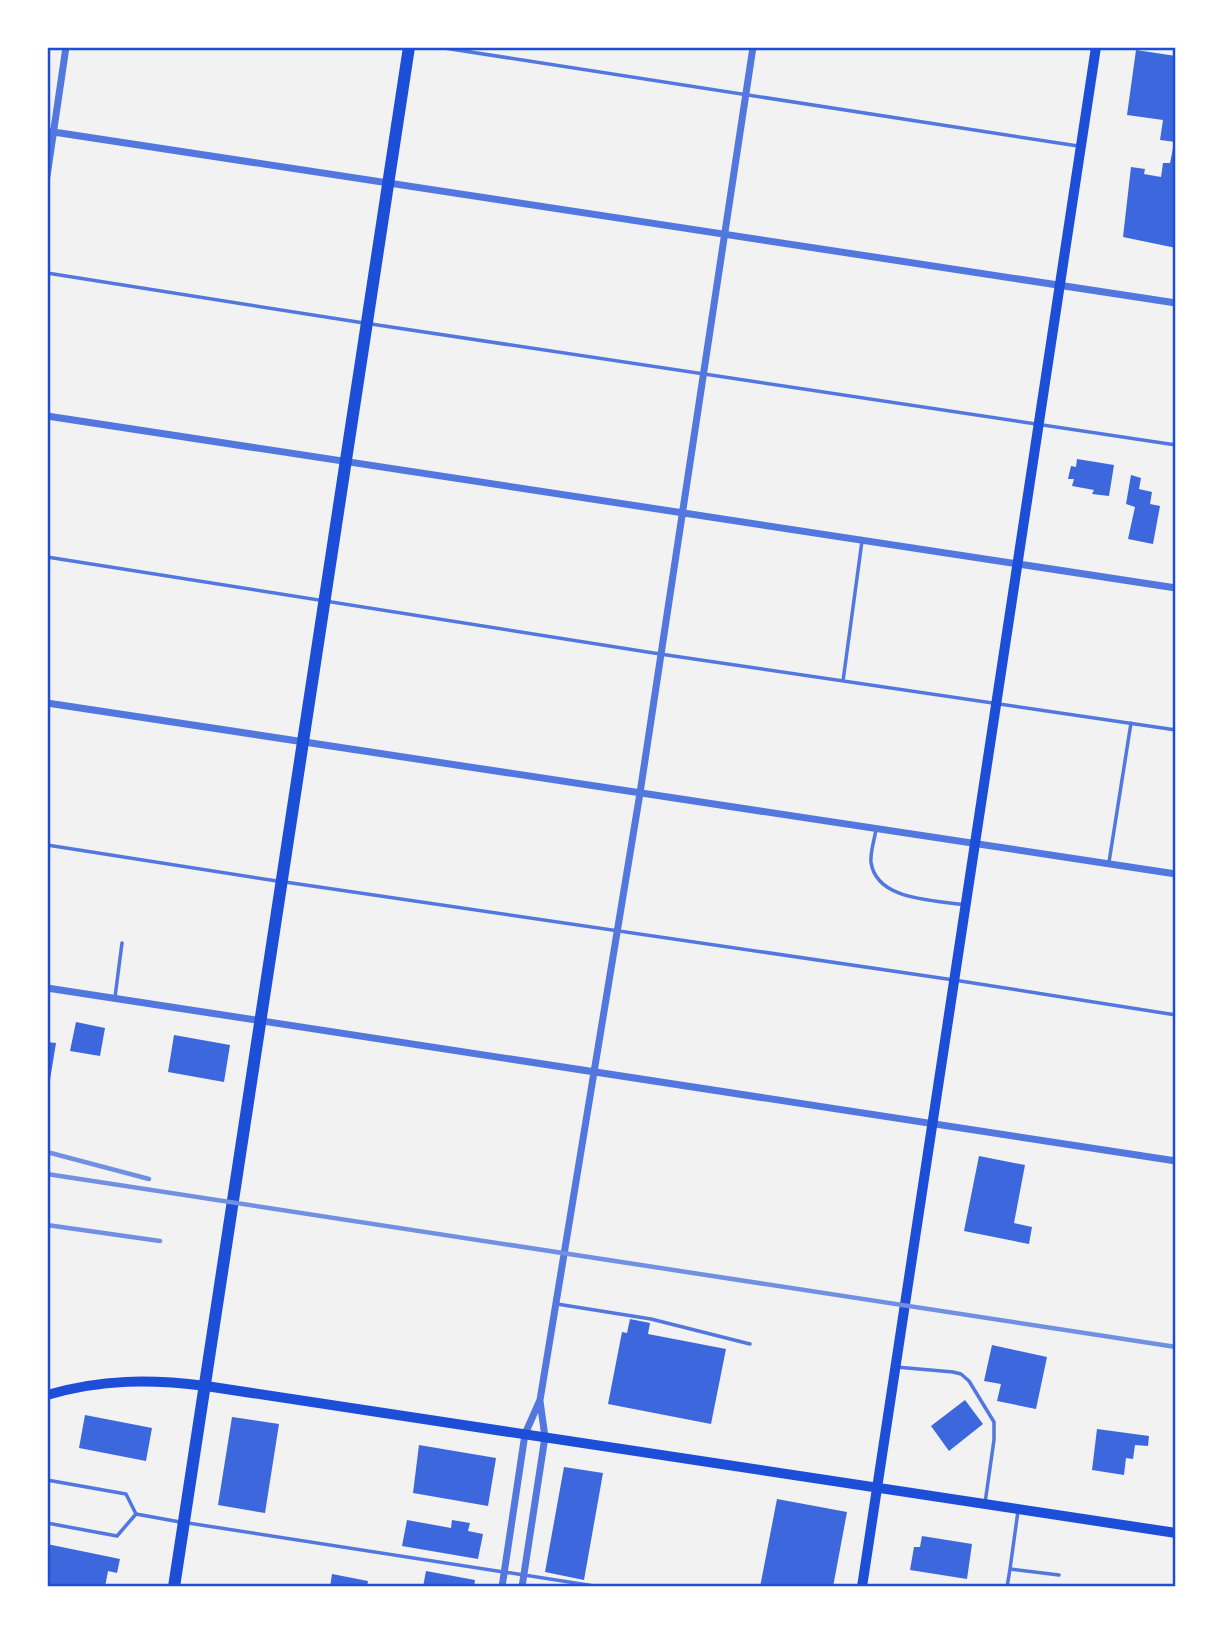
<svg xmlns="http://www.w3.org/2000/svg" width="1223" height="1634" font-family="Spectral,serif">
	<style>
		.building { fill: #3d67dc }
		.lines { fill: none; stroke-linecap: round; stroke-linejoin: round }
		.service { stroke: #5277de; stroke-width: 3.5 }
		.minor { stroke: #5277de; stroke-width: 7 }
		.secondary { stroke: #1d4ed8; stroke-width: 10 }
		.primary { stroke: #1d4ed8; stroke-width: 12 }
		.rail { stroke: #7290e2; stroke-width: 4.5 }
		.neatline { fill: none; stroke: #1d4ed8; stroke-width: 2.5 }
	</style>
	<rect width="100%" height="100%" fill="#f2f2f2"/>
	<path class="building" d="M1136,50L1176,56V142L1160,140L1163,120L1127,115Z
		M1173,148L1176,149V248L1123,237L1131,167L1145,169L1144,174L1161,177L1163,163H1170Z
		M1077,459L1114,465L1109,496L1092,494L1094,490L1072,486L1074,479H1068L1071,466L1076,467Z
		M1131,475L1141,478L1139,489L1152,492L1150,504L1160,506L1153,544L1128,539L1135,507L1126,504Z
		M76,1022L105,1028L100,1056L70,1051Z
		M174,1035L230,1045L224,1082L168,1072Z
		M47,1042L56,1043L49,1086H47Z
		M979,1156L1025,1165L1014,1223L1032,1227L1029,1244L964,1231Z
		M630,1319L650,1323L648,1334L726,1349L711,1424L608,1404L622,1332L627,1333Z
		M992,1345L1047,1357L1036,1409L997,1401L1001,1384L984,1381Z
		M965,1400L983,1424L949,1451L931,1426Z
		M85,1415L152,1428L146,1461L79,1448Z
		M232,1417L279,1424L265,1513L218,1505Z
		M1097,1429L1149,1436L1148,1446L1135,1445L1133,1459L1126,1458L1124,1475L1092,1470Z
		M419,1445L496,1458L488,1506L413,1493Z
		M564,1467L603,1473L584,1580L545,1572Z
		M777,1499L847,1512L833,1587H760Z
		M407,1520L451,1528L452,1520L470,1523L468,1531L483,1534L478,1559L402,1546Z
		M922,1536L972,1544L967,1579L910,1570L914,1547H920Z
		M47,1544L120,1559L117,1573L108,1571L105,1587H47Z
		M426,1571L475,1580L474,1587H423Z
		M332,1574L368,1581L367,1587H330Z"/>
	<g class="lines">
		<path class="service" d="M438,47L1078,146
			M47,273L364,323
			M371,324L1176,445
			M47,557L660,654L1176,730
			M843,681L862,541
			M876,829C875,838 870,852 871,862C876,901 935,900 965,905
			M47,845L277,881
			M1109,862L1131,723
			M285,882L954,980L1176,1015
			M115,997L122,943
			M557,1304L651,1319L750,1344
			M896,1367L953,1372L961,1374L969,1381L994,1422V1440L985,1503
			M47,1480L126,1494L136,1514
			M1018,1511L1010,1569L1059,1575
			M136,1514L180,1522
			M47,1523L117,1536L136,1514
			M188,1523L601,1587
			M1007,1587L1010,1569"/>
		<path class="minor" d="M47,131L1176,303
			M47,176L66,47
			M47,416L1176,588
			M47,703L1176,874
			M47,988L1176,1161
			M502,1587L525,1434L540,1400L640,793L753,47
			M522,1587L545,1437L540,1401"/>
		<path class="secondary" d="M47,1395C102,1379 150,1379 206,1386L1176,1533
			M862,1587L1096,47"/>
		<path class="primary" d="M174,1587L409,47"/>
		<path class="rail" d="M47,1152L149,1179
			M47,1174L1176,1347
			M47,1225L160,1241"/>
	</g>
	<rect width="1223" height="1634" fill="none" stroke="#ffffff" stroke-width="98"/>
	<rect x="49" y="49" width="1125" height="1536" class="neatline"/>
</svg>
